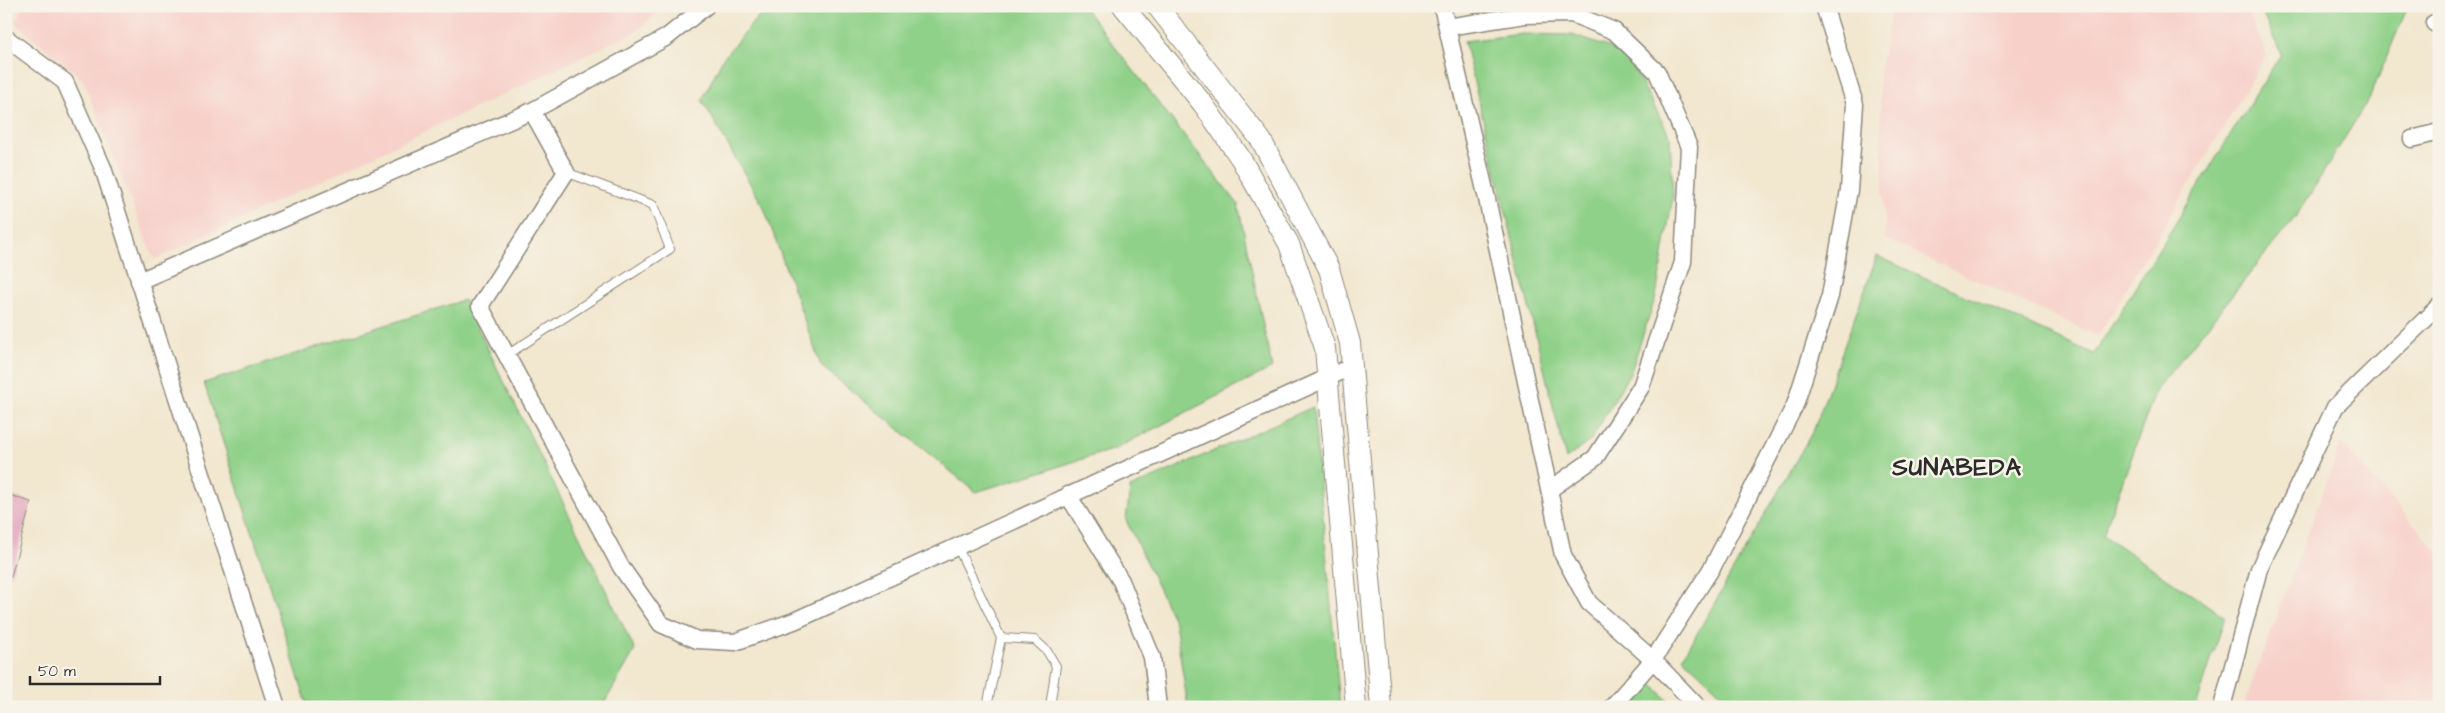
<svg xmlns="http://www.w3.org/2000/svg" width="2445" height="713" font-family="'Architects Daughter',sans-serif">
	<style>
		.built { fill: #f7d0ca }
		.green { fill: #90d189; stroke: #5e7e5a }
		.building { fill: #e4acc2 }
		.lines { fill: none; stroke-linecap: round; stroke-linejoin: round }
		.service-casing { stroke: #8e897d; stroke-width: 10 }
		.minor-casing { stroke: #8e897d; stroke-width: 19 }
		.tertiary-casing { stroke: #8e897d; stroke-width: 22 }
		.service { stroke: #fff; stroke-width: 8 }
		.minor { stroke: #fff; stroke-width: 16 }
		.tertiary { stroke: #fff; stroke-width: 20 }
		.labels { text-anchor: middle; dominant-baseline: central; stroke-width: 5; stroke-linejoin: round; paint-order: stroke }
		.district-label { font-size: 24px; font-weight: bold; letter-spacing: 1px; fill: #2b2b2b; stroke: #f7f3e8 }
	</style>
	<rect width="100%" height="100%" fill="#f7f3e8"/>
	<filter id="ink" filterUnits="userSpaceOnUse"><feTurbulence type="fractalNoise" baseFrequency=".02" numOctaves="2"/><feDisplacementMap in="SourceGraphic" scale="10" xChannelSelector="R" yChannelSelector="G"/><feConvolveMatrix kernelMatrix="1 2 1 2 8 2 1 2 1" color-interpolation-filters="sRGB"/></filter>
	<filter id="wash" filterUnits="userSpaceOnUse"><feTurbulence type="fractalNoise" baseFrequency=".0096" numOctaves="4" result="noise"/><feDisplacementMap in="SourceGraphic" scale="20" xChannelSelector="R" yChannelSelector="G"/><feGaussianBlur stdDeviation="1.12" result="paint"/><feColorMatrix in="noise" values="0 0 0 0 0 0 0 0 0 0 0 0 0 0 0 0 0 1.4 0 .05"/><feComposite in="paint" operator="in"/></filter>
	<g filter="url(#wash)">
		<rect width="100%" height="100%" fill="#f2e7cf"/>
		<path class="built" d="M24,6H664L637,31L154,260L83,80L14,22Z
			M1892,6H2245L2267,55L2098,336L1885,239L1879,73Z
			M2341,443L2439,552V707H2243Z"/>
		<path class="green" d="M767,6H1083L1238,204L1272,368L1115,449L976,492L821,366L764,208L702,100L723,58Z
			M2259,6H2408L2370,97L2297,215L2156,390L2103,535L2225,617L2196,707H1736L1683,658L1814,429L1877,256L2094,354L2281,54Z
			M1522,34L1572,35L1614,49L1634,69L1670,136L1673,196L1656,296L1631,371L1591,440L1566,459L1464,41Z
			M464,300L635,650L602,707H308L204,383Z
			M1313,407L1340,707H1188L1175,623L1126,520L1130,488Z
			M1652,684L1674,707H1632Z"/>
		<g id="blocks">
			<path class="building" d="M6,494L31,502L11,577H6Z"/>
		</g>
	</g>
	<g filter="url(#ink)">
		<use href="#blocks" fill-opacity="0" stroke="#8e897d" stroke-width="1"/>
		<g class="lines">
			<defs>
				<path id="service" d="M507,355L670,249L653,205L566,172
					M957,546L1001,638L987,707
					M1001,638L1035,640L1047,651L1056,666L1050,707"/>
				<path id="minor" d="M1442,6L1487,199L1563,555L1589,603L1653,660L1698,707
					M2434,23L2439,22
					M1447,27L1525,15L1572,14L1614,31L1657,72L1689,147L1683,262L1641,387L1595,458L1549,490
					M6,38L65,82L103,168L277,707
					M532,111L566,172L480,306L621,567L661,624L697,640L735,642L794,621L1351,367
					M2412,139L2439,132
					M139,281L532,111L667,37L706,6
					M1068,495L1121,581L1152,657L1158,707
					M1612,707L1653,660L1713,566L1795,405L1830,296L1849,190L1855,104L1824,6
					M2222,707L2259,569L2335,407L2439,306"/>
				<path id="tertiary" d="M1123,6L1203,104L1241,159L1289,244L1325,348L1356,707
					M1157,6L1261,140L1329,269L1350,343L1381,707"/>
			</defs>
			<use href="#service" class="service-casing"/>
			<use href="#minor" class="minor-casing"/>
			<use href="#tertiary" class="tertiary-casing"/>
			<use href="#service" class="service"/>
			<use href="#minor" class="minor"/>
			<use href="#tertiary" class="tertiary"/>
		</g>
	</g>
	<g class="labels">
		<g class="district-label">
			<text x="1957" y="468">SUNABEDA</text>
		</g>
	</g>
	<rect width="2445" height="713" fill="none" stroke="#f7f3e8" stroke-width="25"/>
	<path d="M30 676v8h130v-8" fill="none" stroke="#2b2b2b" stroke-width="2.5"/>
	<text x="38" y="676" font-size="15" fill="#2b2b2b" stroke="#f7f3e8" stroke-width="4" paint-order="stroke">50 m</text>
</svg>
